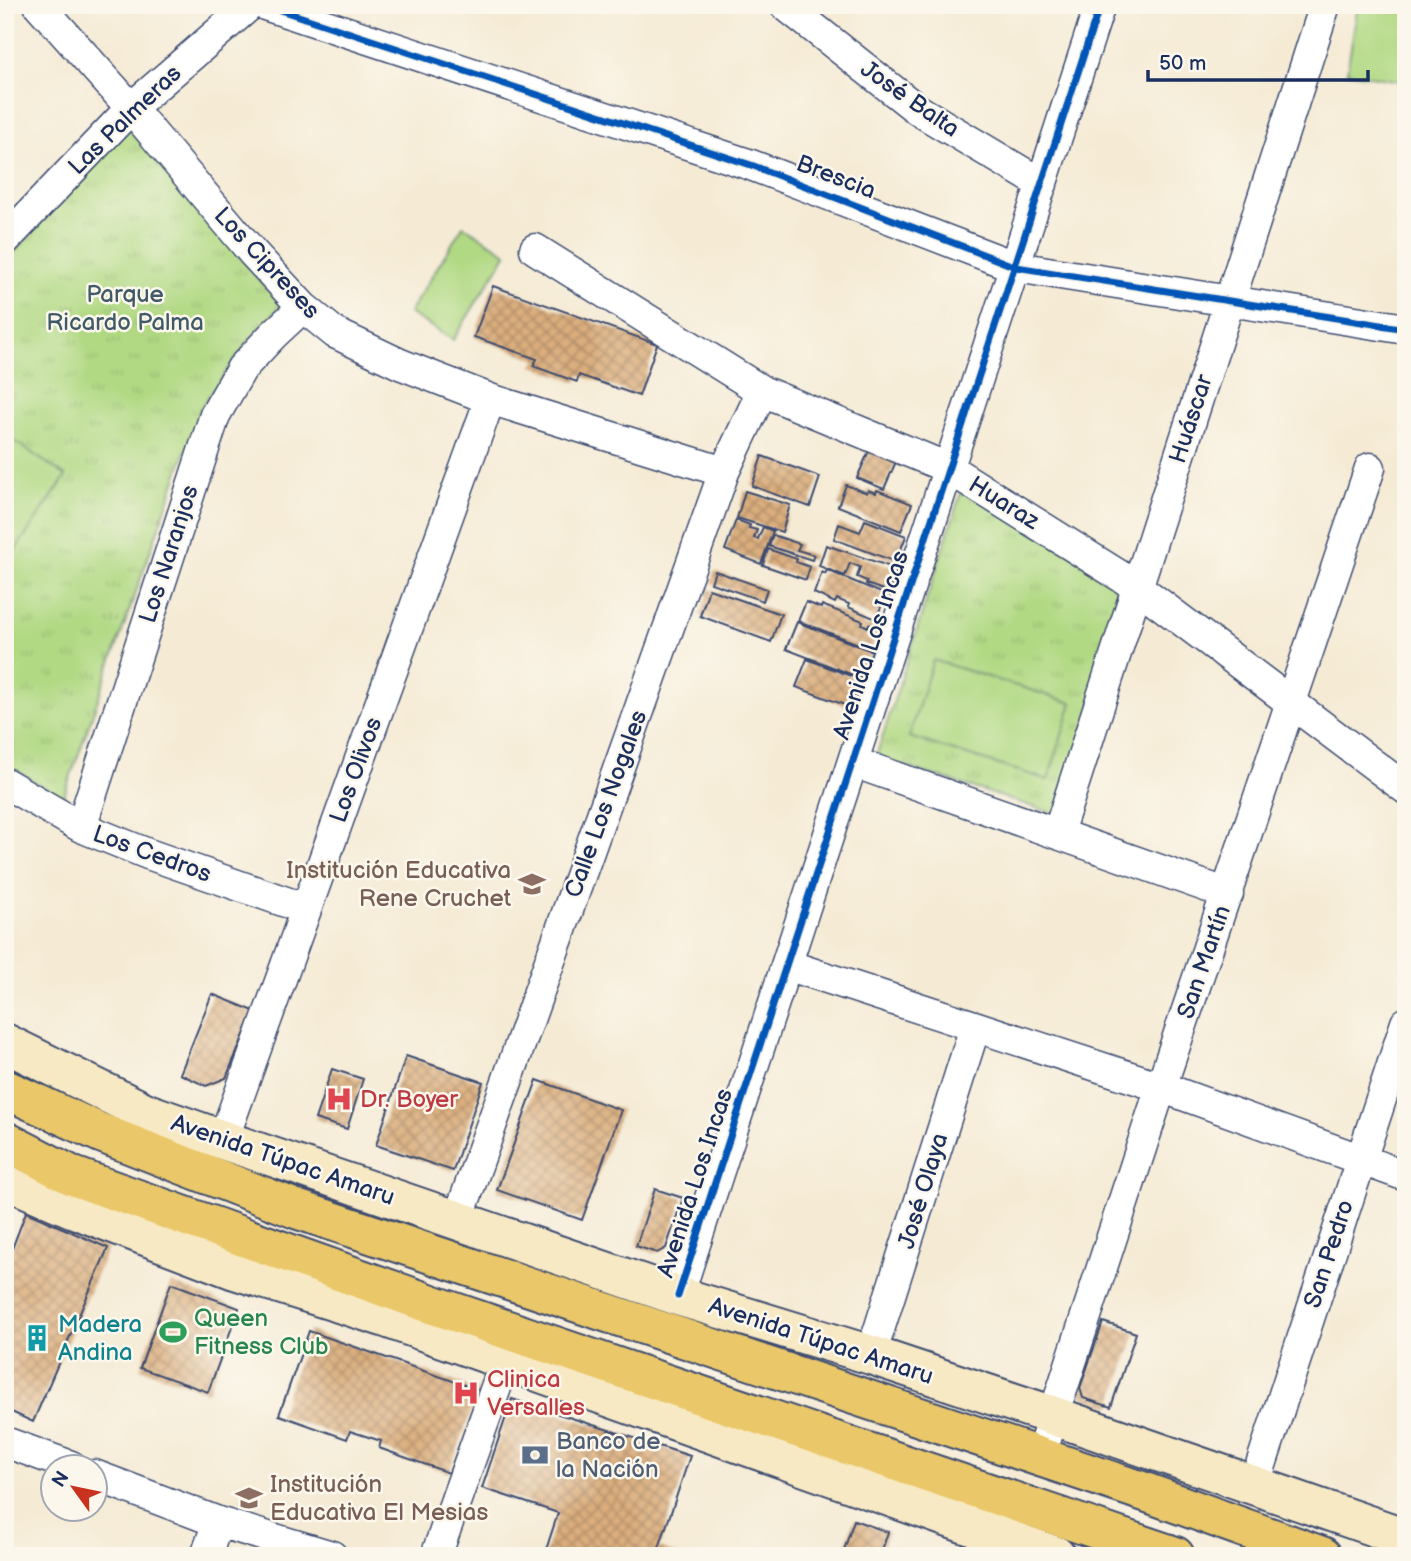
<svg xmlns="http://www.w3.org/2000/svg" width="1411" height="1561" font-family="'Balsamiq Sans',sans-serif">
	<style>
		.grass { fill: url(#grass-tufts); stroke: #668470; stroke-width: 2 }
		.pitch { fill: #b1d983; stroke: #668470; stroke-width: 2 }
		.building { fill: url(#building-cross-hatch) }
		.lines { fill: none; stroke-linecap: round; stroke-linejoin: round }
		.minor-casing { stroke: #3c4b70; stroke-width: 33 }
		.secondary-casing { stroke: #3c4b70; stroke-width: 42 }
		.trunk-casing { stroke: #3c4b70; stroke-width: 42 }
		.minor { stroke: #fff; stroke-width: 30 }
		.secondary { stroke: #f7e9c3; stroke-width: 38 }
		.trunk { stroke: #eac769; stroke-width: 38 }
		.cycleway-casing { stroke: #fbf7ec; stroke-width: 11 }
		.cycleway { stroke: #0057b8; stroke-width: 7 }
		.labels { text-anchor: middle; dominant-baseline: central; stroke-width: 5; stroke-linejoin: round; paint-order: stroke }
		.street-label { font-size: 24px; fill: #1b2f5e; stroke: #fbf7ec }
		.park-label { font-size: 24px; fill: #405a67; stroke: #fbf7ec }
		.education-label { font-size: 24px; fill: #785e54; stroke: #fbf7ec; text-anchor: end }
		.health-label { font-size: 24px; fill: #be3a42; stroke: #fbf7ec; text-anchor: start }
		.leisure-label { font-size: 24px; fill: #27864d; stroke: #fbf7ec; text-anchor: start }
		.culture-label { font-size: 24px; fill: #0d838f; stroke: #fbf7ec; text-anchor: start }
		.service-label { font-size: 24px; fill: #4e5e75; stroke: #fbf7ec; text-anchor: start }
	</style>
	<defs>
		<pattern id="grass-tufts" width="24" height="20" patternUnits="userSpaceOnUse" patternTransform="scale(1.75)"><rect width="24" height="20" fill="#b1d983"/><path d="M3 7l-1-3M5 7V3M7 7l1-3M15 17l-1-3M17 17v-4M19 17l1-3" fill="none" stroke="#98bb74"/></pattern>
		<pattern id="building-cross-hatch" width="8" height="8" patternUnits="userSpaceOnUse" patternTransform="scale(1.75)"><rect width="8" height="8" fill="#dbae7d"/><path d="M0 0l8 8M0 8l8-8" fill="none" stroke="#b18e6a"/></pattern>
	</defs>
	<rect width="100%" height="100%" fill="#fbf7ec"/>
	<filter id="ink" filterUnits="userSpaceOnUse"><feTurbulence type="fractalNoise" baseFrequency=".0143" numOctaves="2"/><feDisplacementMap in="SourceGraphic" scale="14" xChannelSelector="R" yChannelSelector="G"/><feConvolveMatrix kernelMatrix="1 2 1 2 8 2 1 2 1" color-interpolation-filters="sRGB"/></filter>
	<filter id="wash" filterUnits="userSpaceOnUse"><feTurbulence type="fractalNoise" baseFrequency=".00686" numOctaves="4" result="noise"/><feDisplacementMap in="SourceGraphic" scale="28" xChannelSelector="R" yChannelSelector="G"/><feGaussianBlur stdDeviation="1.57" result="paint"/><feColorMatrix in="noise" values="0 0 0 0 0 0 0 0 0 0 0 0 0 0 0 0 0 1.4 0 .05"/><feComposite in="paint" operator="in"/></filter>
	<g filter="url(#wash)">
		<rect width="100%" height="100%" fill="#f5ebd5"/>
		<path class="grass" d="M127,127L282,305C250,336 226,372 201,408L63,798L5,764V263Z
			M964,483L1128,584L1059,815L876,757Z"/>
		<path class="pitch" d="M1358,5H1406V82L1347,72Z
			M463,226L507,253L453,340L409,313Z
			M5,435L66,476L16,549L5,542Z
			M933,660L1072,703L1048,780L909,737Z"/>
		<g id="blocks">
			<path class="building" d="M493,286L657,344L639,396L579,375L577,382L533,366L537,359L474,337Z
				M871,446L898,457L884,489L857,478Z
				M762,456L820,477L810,507L752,486Z
				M846,485L867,493L868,490L876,493L877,490L912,504L901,531L838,506Z
				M745,491L790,505L782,532L737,518Z
				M736,520L750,525L749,528L757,530L754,538L758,539L763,527L773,531L761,564L725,550Z
				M865,520L906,536L896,562L834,539L839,524L860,532Z
				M773,535L800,544L797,550L814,555L812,560L769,546Z
				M826,545L897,569L889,592L866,584L867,581L857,577L860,567L850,563L845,576L819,566Z
				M768,549L797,559L796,562L810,567L806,580L763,565Z
				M827,570L886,595L876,619L848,607L849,604L837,599L835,603L814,593L822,572L825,574Z
				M715,571L767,589L763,601L711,583Z
				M709,589L781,614L771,642L700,616Z
				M806,602L821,608L822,605L863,621L862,624L868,627L869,624L880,628L872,649L798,621Z
				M797,622L872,651L861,678L786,649Z
				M807,659L861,680L850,707L796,687Z
				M212,994L254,1011L226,1078L206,1086L180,1074Z
				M406,1056L483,1082L453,1171L376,1145Z
				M332,1069L363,1079L347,1129L315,1119Z
				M537,1080L621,1110L582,1220L497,1190Z
				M655,1189L683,1198L666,1248L657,1253L636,1246Z
				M26,1212L108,1248L33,1422L5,1409V1267Z
				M171,1283L239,1308L208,1392L140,1368Z
				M1103,1322L1136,1333L1111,1407L1083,1398L1080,1388Z
				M309,1331L479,1390L449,1473L379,1448L381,1441L350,1431L347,1439L279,1415Z
				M512,1399L690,1456L659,1548L681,1556H544L558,1513L482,1488Z
				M854,1520L888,1532L880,1556H842Z"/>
		</g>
	</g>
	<g filter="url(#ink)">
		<use href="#blocks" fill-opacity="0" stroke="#3c4b70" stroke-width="2"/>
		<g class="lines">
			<defs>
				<path id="minor" d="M39,5L131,108L253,253L303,307L335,333L400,364L490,399L724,472
					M265,5L751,165L1016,267L1406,329
					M785,5L918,110L1042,184
					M5,240L131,108L250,5
					M535,249L762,391L948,468L1136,586L1406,789
					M853,762L1228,894
					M5,783L81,827L148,854L306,909
					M81,827L215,415L242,368L273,335L303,307
					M1058,833L1325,5
					M787,965L1161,1087L1406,1176
					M223,1140L490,399
					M458,1219L724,472L762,391
					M678,1296L1100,5
					M871,1355L975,1027
					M5,1442L71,1466
					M1040,1457L1161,1087L1370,468
					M94,1475L218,1522L332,1556
					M1254,1486L1406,1023
					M206,1556L218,1522
					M436,1556L505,1362"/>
				<path id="secondary" d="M5,1043L147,1113L223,1140L678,1296L871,1355L1054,1416L1406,1538
					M5,1179L72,1208L235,1270L386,1318L1056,1556"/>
				<path id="trunk" d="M5,1089L101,1133L296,1209L1145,1492L1322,1556
					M5,1141L73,1176L434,1305L1175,1556"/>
			</defs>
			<use href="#minor" class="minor-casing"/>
			<use href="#secondary" class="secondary-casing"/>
			<use href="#trunk" class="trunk-casing"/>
			<use href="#minor" class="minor"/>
			<use href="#secondary" class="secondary"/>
			<use href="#trunk" class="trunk"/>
			<defs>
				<path id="cycleway" d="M265,5L751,165L1016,267L1406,329
					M678,1296L1100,5"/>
			</defs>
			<use href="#cycleway" class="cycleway-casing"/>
			<use href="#cycleway" class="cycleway"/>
		</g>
	</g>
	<defs>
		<symbol id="school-bare" viewBox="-9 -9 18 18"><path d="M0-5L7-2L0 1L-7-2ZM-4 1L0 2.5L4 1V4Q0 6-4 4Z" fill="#8d6e63" stroke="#fbf7ec" stroke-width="2.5" paint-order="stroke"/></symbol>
		<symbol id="hospital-bare" viewBox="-9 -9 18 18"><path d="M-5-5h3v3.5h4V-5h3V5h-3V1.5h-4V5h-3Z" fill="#e0444e" stroke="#fbf7ec" stroke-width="2.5" paint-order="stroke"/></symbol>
		<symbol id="stadium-bare" viewBox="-9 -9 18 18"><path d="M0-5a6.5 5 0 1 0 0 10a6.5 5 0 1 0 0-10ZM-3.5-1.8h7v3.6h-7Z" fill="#2e9e5b" stroke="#fbf7ec" stroke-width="2.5" paint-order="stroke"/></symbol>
		<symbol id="building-bare" viewBox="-9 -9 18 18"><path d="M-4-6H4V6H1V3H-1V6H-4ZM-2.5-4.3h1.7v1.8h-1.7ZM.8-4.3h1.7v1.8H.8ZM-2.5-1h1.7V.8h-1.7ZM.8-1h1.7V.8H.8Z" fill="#0f9aa8" stroke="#fbf7ec" stroke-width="2.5" paint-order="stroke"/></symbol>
		<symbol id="bank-bare" viewBox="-9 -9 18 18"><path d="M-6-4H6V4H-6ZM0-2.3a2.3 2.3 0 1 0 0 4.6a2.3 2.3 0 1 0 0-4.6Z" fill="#5c6f8a" stroke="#fbf7ec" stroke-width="2.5" paint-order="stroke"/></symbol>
	</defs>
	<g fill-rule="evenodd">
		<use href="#school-bare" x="513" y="865" width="38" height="38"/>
		<use href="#hospital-bare" x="320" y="1080" width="38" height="38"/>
		<use href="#stadium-bare" x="154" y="1313" width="38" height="38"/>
		<use href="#building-bare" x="18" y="1319" width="38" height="38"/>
		<use href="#hospital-bare" x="447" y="1374" width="38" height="38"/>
		<use href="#bank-bare" x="516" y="1436" width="38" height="38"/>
		<use href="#school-bare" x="230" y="1479" width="38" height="38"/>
	</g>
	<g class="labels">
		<g class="street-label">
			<text transform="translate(910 99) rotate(35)">José Balta</text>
			<text transform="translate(125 120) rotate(-44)">Las Palmeras</text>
			<text transform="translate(836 177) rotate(21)">Brescia</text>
			<text transform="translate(267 263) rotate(47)">Los Cipreses</text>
			<text transform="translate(1191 419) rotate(-72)">Huáscar</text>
			<text transform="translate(1004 503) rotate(32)">Huaraz</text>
			<text transform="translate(169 554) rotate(-72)">Los Naranjos</text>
			<text transform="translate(871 645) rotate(-72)">Avenida Los Incas</text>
			<text transform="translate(356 770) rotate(-70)">Los Olivos</text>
			<text transform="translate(606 804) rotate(-70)">Calle Los Nogales</text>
			<text transform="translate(152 854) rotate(20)">Los Cedros</text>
			<text transform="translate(1204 962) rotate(-71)">San Martín</text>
			<text transform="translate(283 1160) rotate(19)">Avenida Túpac Amaru</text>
			<text transform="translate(695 1183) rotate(-72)">Avenida Los Incas</text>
			<text transform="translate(923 1191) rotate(-73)">José Olaya</text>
			<text transform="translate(1329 1254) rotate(-72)">San Pedro</text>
			<text transform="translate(821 1341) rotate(18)">Avenida Túpac Amaru</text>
		</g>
		<g class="park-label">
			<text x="125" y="294">Parque<tspan x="125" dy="28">Ricardo Palma</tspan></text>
		</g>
		<g class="education-label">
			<text x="511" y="870">Institución Educativa<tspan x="511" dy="28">Rene Cruchet</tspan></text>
			<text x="270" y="1484" text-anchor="start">Institución<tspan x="270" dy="28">Educativa El Mesias</tspan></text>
		</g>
		<g class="health-label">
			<text x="360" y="1099">Dr. Boyer</text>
			<text x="487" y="1379">Clinica<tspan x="487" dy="28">Versalles</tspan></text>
		</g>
		<g class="leisure-label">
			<text x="194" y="1318">Queen<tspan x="194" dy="28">Fitness Club</tspan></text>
		</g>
		<g class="culture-label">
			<text x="58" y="1324">Madera<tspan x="58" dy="28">Andina</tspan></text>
		</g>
		<g class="service-label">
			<text x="556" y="1441">Banco de<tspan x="556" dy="28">la Nación</tspan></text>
		</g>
	</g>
	<rect width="1411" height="1561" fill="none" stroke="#fbf7ec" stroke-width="28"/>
	<g transform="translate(74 1488) rotate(303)"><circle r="33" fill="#fbf7ec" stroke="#a1a7b3" stroke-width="2"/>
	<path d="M0-5L12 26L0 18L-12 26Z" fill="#c8321e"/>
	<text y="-10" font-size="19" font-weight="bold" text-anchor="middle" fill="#1b2f5e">N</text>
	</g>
	<path d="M1148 70v10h220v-10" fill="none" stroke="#1b2f5e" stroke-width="3.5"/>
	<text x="1159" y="70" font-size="21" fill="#1b2f5e" stroke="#fbf7ec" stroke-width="5" paint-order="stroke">50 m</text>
</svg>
